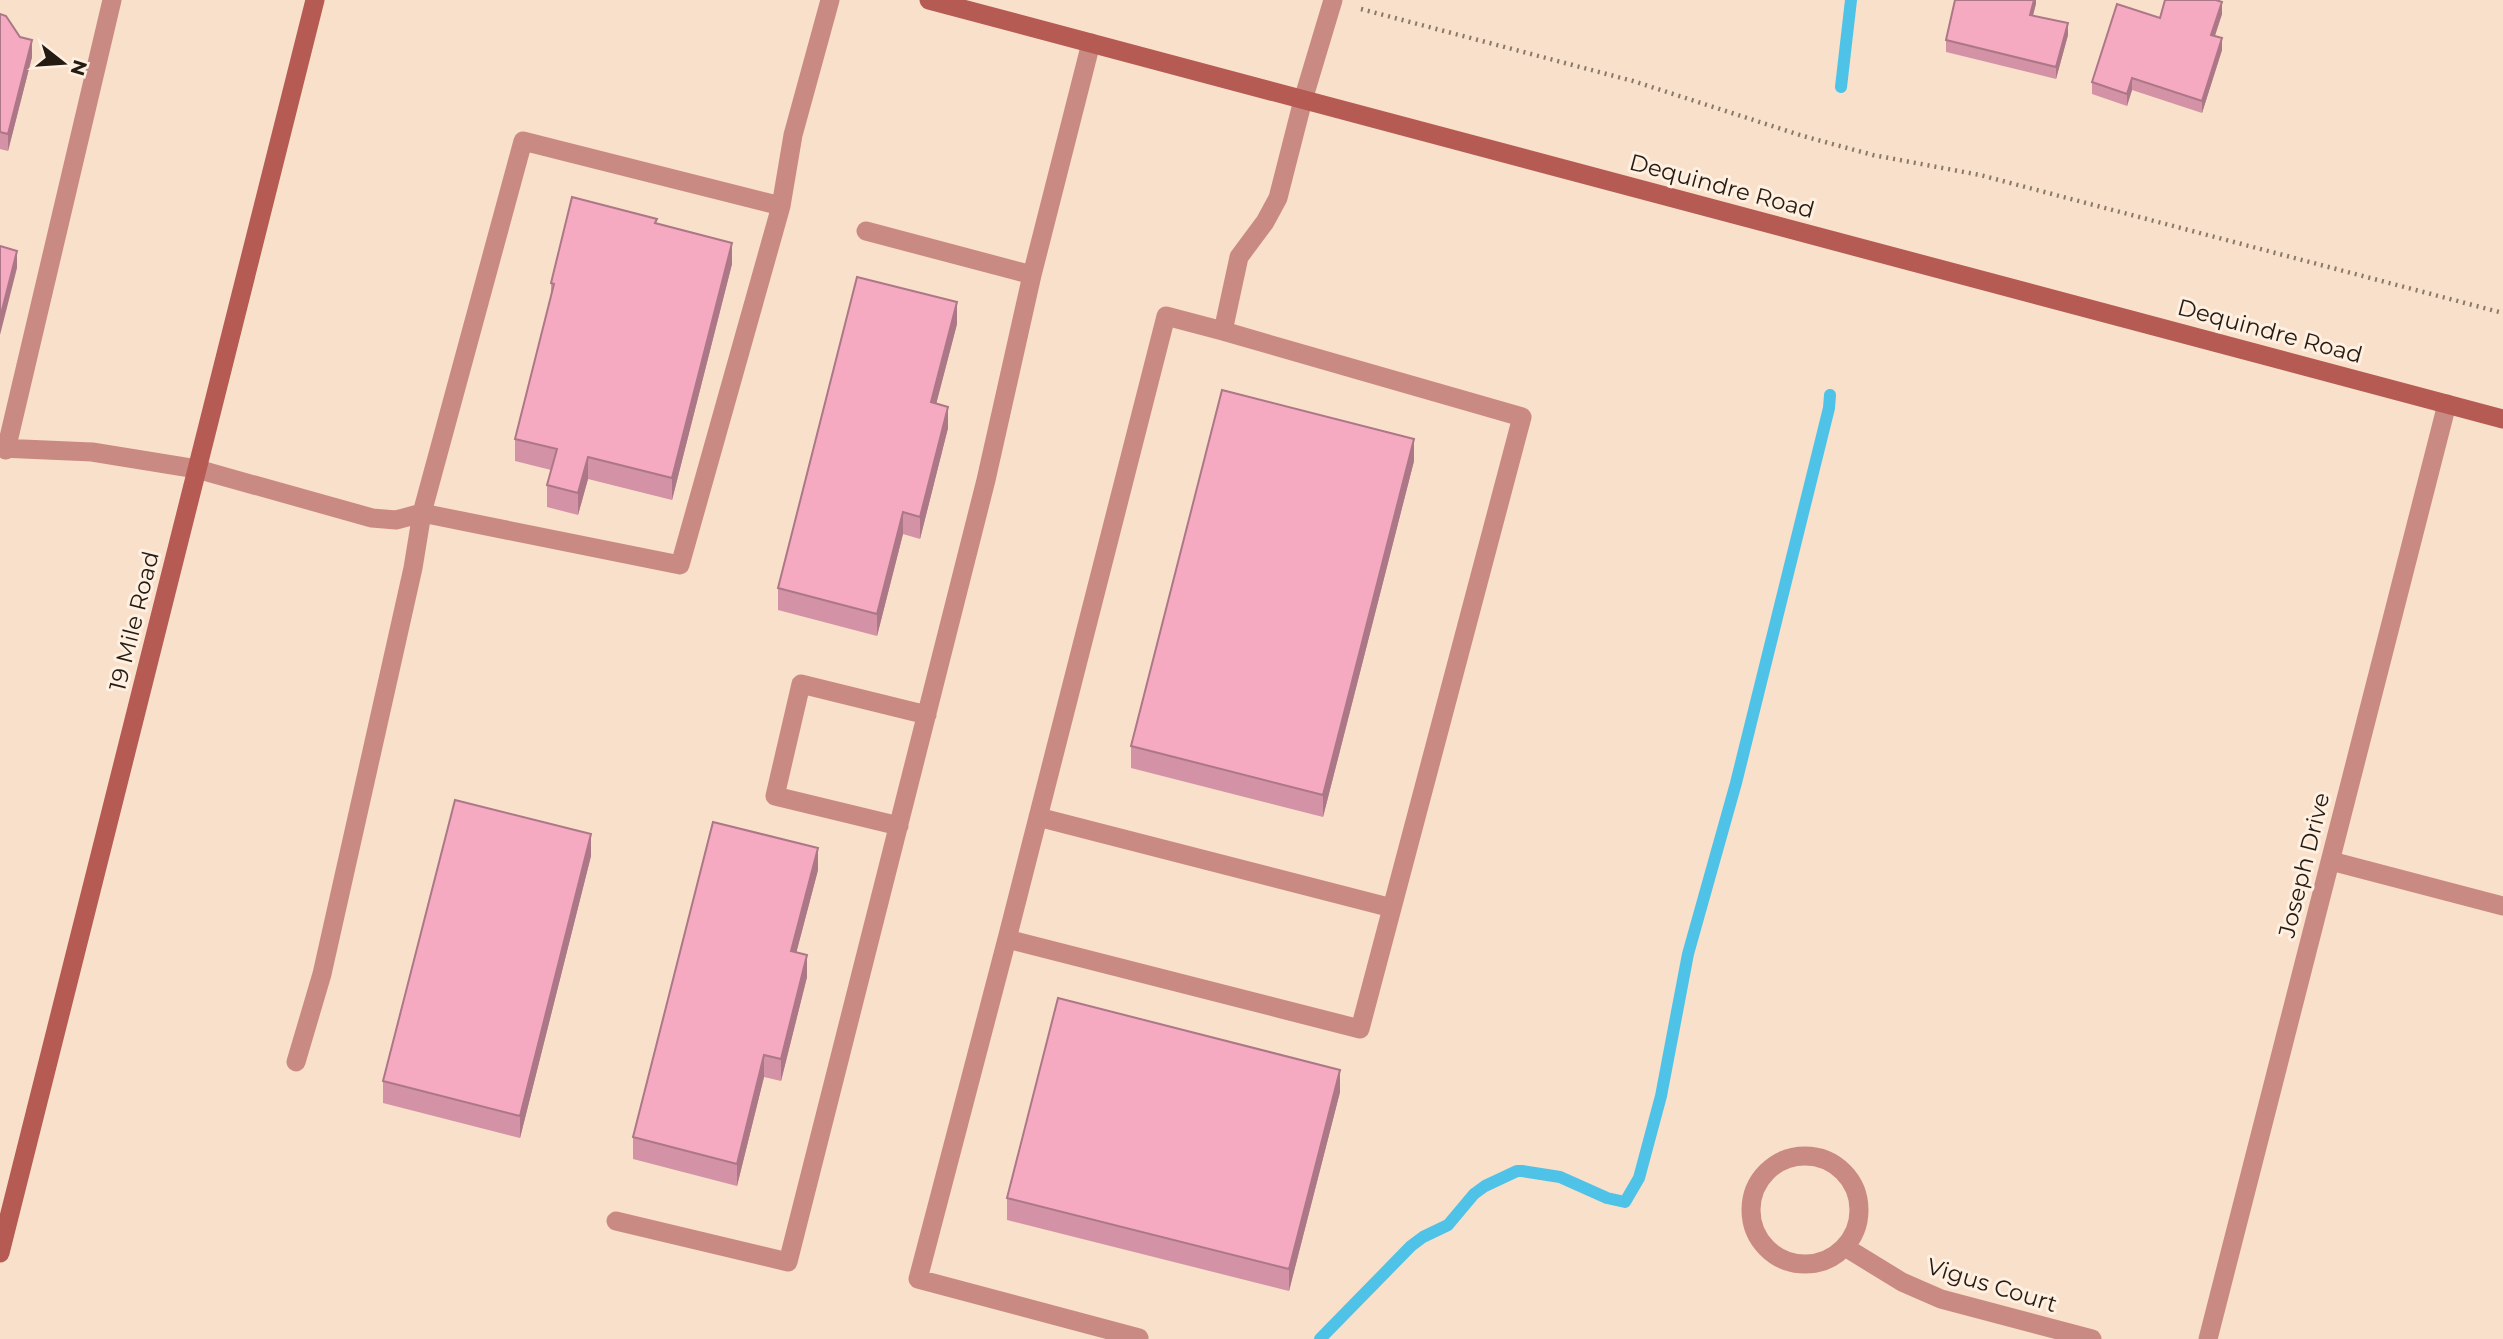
<svg xmlns="http://www.w3.org/2000/svg" width="2503" height="1339" font-family="Montserrat,sans-serif">
	<style>
		.lines { fill: none; stroke-linecap: round; stroke-linejoin: round }
		.stream { stroke: #4ec3e7; stroke-width: 12 }
		.path { stroke: #89796a; stroke-width: 4.5; stroke-dasharray: 2 5; stroke-linecap: butt }
		.service { stroke: #ca8a84; stroke-width: 19 }
		.minor { stroke: #ca8a84; stroke-width: 19 }
		.secondary { stroke: #b65b54; stroke-width: 19 }
		.wall { fill: #d392a6 }
		.shaded-wall { fill: #ac7787 }
		.building { fill: #f5aac1; stroke: #ac7787; stroke-width: 2 }
		.labels { text-anchor: middle; dominant-baseline: central; stroke-width: 6; stroke-linejoin: round; paint-order: stroke }
		.street-label { font-size: 23px; fill: #241b13; stroke: #fff0e2 }
	</style>
	<rect width="100%" height="100%" fill="#f9e0ca"/>
	<g class="lines">
		<path class="stream" d="M1841,87L1851,0
			M1320,1339L1411,1246L1423,1237L1448,1225L1474,1194L1485,1186L1517,1171H1522L1560,1177L1607,1198L1625,1202L1639,1178L1661,1096L1688,954L1736,783L1829,408L1830,395"/>
		<path class="path" d="M1361,9L1633,81L1803,136L1873,155L1980,175L2503,313"/>
		<path class="service" d="M781,206L523,141L422,513L680,565L781,206L793,135L830,0
			M866,231L1032,275
			M1223,331L1166,316L1007,939L1360,1029L1522,417L1223,331L1239,257L1265,222L1278,198L1303,100
			M0,448L92,452L197,469L372,518L396,520L422,513L413,568L322,974L296,1062
			M6,450L112,0
			M1038,817L1392,908
			M899,826L775,796L801,684L927,715
			M1007,939L918,1279L1139,1338
			M616,1221L788,1262L986,480L1032,275L1091,43"/>
		<path class="minor" d="M1303,100L1333,0
			M2331,861L2503,906
			M1751 1210a54 54 0 1 1 108 0a54 54 0 1 1-108 0Z
			M1845,1247L1902,1282L1941,1299L2092,1339
			M2208,1339L2447,404"/>
		<path class="secondary" d="M929,0L2503,419
			M0,1253L315,0"/>
	</g>
	<path class="wall" d="M2036,0L2033,15L2068,35L2056,79L1946,52V40Z
		M0,14L32,57L8,151L0,149Z
		M2222,14L2215,36L2222,50L2202,113L2132,90L2127,106L2092,94V82L2160,18Z
		M657,224L732,264L672,500L588,479L578,515L547,507V485L551,470L515,461V439L551,297V283Z
		M957,324L936,403L948,428L920,539L903,534L877,636L778,610V588Z
		M1414,461L1323,817L1131,768V746Z
		M591,856L520,1138L383,1103V1081Z
		M818,870L796,953L807,977L781,1081L764,1077L737,1186L633,1159V1137Z
		M1340,1092L1289,1291L1007,1220V1198Z"/>
	<path class="shaded-wall" d="M2034,0H2036V4L2030,27V15Z
		M2222,2V14L2211,47V35Z
		M2068,23V35L2056,79V67Z
		M2222,38V50L2202,113V101Z
		M32,40V57L8,151V134Z
		M2132,78V90L2127,106V94Z
		M732,243V264L672,500V478Z
		M17,251V268L0,335V318Z
		M957,302V324L931,424V402Z
		M948,407V428L920,539V517Z
		M1414,439V461L1323,817V795Z
		M588,457V479L578,515V493Z
		M903,512V534L877,636V614Z
		M591,834V856L520,1138V1116Z
		M818,848V870L791,973V951Z
		M807,955V977L781,1081V1059Z
		M764,1055V1077L737,1186V1164Z
		M1340,1070V1092L1289,1291V1269Z"/>
	<path class="building" d="M1955,0H2034L2030,15L2068,23L2056,67L1946,40Z
		M2165,0H2216L2222,2L2211,35L2222,38L2202,101L2132,78L2127,94L2092,82L2117,4L2160,18Z
		M0,14L6,16L20,37L32,40L8,134L0,132Z
		M572,197L657,219L655,223L732,243L672,478L588,457L578,493L547,485L557,449L515,439L554,284L551,283Z
		M0,246L17,251L0,318Z
		M857,277L957,302L931,402L948,407L920,517L903,512L877,614L778,588Z
		M1222,390L1414,439L1323,795L1131,746Z
		M455,800L591,834L520,1116L383,1081Z
		M713,822L818,848L791,951L807,955L781,1059L764,1055L737,1164L633,1137Z
		M1058,998L1340,1070L1289,1269L1007,1198Z"/>
	<g class="labels">
		<g class="street-label">
			<text transform="translate(1722 186) rotate(15)">Dequindre Road</text>
			<text transform="translate(2270 331) rotate(15)">Dequindre Road</text>
			<text transform="translate(134 621) rotate(-76)">19 Mile Road</text>
			<text transform="translate(2304 865) rotate(-76)">Joseph Drive</text>
			<text transform="translate(1992 1285) rotate(17)">Vigus Court</text>
		</g>
	</g>
	<g transform="translate(63 63) rotate(107)" stroke="#fff0e2" stroke-width="5" paint-order="stroke">
	<path d="M0-5L12 26L0 18L-12 26Z" fill="#241b13"/>
	<text y="-10" font-size="19" font-weight="bold" text-anchor="middle" fill="#241b13">N</text>
	</g>
</svg>
